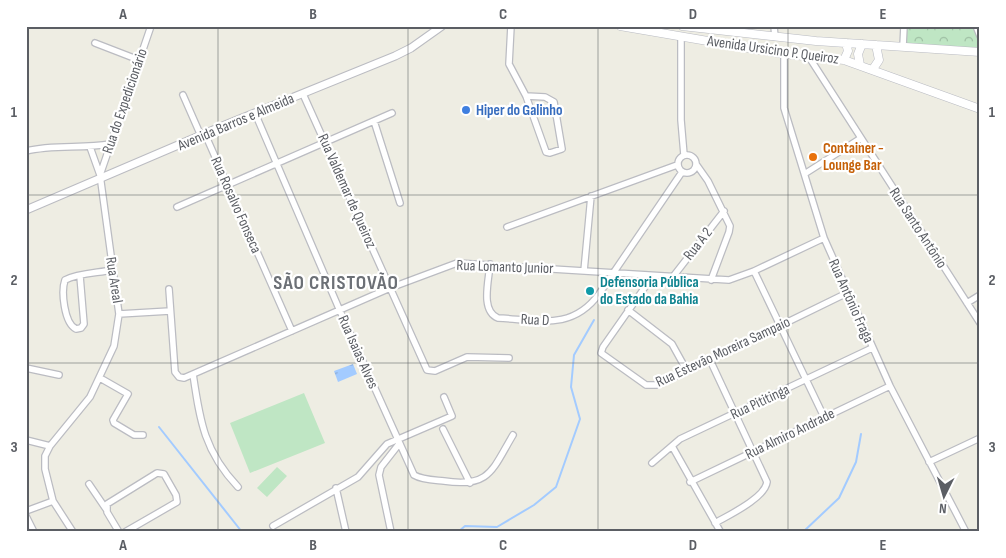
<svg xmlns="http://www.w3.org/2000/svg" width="1006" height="558" font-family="'Sofia Sans Condensed',sans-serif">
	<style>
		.grass { fill: #bfe6c4 }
		.forest { fill: url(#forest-crowns) }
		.water { fill: url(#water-ripples) }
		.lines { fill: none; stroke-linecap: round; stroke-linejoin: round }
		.stream { stroke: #a3cbff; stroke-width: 2 }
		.minor-casing { stroke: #bbbcc2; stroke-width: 8 }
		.tertiary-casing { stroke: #bbbcc2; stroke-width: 9 }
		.secondary-casing { stroke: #b9bbc2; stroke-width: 9 }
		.minor { stroke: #fff; stroke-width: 5.5 }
		.tertiary { stroke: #fff; stroke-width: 7 }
		.secondary { stroke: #fff; stroke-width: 8 }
		.grid { fill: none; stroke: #5b5e64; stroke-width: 1; stroke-opacity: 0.55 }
		.shop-dot { fill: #3f7fe0; stroke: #fff; stroke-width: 2 }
		.food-dot { fill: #e8710a; stroke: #fff; stroke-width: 2 }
		.culture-dot { fill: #0f9aa8; stroke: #fff; stroke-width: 2 }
		.labels { text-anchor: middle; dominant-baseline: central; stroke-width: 4.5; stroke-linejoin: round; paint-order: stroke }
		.street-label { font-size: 15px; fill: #5b5e64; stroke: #fff }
		.shop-label { font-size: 15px; font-weight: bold; fill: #366cbe; stroke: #fff; text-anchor: start }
		.food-label { font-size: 15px; font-weight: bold; fill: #c56008; stroke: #fff; text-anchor: start }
		.culture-label { font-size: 15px; font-weight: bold; fill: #0d838f; stroke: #fff; text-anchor: start }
		.district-label { font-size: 20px; font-weight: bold; letter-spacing: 1px; fill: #6c7076; stroke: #fff }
		.neatline { fill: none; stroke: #5b5e64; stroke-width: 2 }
		.grid-label { font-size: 16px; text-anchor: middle; font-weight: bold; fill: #5b5e64 }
	</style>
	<defs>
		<pattern id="forest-crowns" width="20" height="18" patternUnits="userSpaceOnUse" patternTransform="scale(1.25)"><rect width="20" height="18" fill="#bfe6c4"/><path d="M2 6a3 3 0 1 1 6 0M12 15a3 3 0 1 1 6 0" fill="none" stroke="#9ebea3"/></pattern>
		<pattern id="water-ripples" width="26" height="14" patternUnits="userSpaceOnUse" patternTransform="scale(1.25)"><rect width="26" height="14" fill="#a3cbff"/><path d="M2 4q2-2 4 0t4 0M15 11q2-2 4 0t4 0" fill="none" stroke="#88a8d2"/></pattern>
	</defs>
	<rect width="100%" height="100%" fill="#eeede3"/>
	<path class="grass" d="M304,393L325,443L250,473L230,423Z
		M277,467L287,476L267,497L257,488Z"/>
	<path class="forest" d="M904,26H975L980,37V52L903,46Z"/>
	<path class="water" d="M353,364L357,374L338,382L334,371Z"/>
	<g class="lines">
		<path class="stream" d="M159,427L242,532
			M458,532L465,526L497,527L534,505L556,487L580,419L571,387L574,355L594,320
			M803,532L839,498L856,462L861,434"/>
		<defs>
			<path id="minor" d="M511,26L509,64L526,96L546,152L550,153L562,149L554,102L545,97L526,96
				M774,26L775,37
				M976,26L980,36
				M681,37V120L684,155
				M95,43L139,60
				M903,46L904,26
				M784,54V108L824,238L890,386L966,532
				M809,57L980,323
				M303,94L427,370L435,371L467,357L509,358
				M183,95L201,136
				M255,113L340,311L414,475C422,480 435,480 444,481C490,488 492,470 513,435
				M374,121L400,203
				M205,134L292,331
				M26,151C54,144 82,149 110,144
				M678 164a9 9 0 1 1 18 0a9 9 0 1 1-18 0Z
				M696,164L708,181L730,226L729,232L711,280
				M806,173L861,138
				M100,175L151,26
				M177,207L392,113
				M507,227L677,165
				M490,264C489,280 480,311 498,318C538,320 572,331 599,294L682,172
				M584,271L591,196
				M754,271L824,417
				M80,276L84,324L81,328L76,329C64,323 61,291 65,280C78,273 98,273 112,270
				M652,277L603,347L601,353L646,385H656L687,371L847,293
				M672,278L724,211
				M169,289L175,372L179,377L184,378L390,288L457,263L729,280L754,271L824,238
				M967,303L980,295
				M628,310L672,344L687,371
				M119,314L170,311
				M710,360L767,482C765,498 729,515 715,523
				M26,368L59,375
				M193,374C200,421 204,451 238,487
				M100,378L128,394L113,420L114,423L134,435H143
				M443,429L470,483
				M26,440L50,446
				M672,446L720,531
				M929,462L980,438
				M652,463L680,439L872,348
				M690,482L890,386
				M89,484L106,509
				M336,488L346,532
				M26,511L53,501
				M26,516L34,532
				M273,526L358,477L387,444L452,416L444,397
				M73,532L53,501L45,469V456L50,446L90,397L114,346L119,314L100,175L90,147
				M119,532L107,512V504L157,473L164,474L176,495L177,502L125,532
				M391,532L379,475L381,467L399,444"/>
			<path id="tertiary" d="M26,210L225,125L395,56L411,48L442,26"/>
			<path id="secondary" d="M620,26L784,54L844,60L980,109
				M682,26L816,41L980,52
				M844,60L848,51L846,43
				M860,65L858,54L862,44
				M873,69L879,60L876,45"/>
		</defs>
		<use href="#minor" class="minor-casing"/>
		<use href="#tertiary" class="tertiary-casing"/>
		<use href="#secondary" class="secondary-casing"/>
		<use href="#minor" class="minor"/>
		<use href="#tertiary" class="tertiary"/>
		<use href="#secondary" class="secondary"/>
	</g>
	<path class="grid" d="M218,26V532M408,26V532M598,26V532M788,26V532M26,195H980M26,363H980"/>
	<circle class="shop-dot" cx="466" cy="110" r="5"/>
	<circle class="food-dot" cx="813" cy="157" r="5"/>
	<circle class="culture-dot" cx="590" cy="291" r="5"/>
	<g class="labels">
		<g class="street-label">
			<text transform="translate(773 50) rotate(8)">Avenida Ursicino P. Queiroz</text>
			<text transform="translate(125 101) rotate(-71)">Rua do Expedicionário</text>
			<text transform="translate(236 122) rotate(-23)">Avenida Barros e Almeida</text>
			<text transform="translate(347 191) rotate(66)">Rua Valdemar de Queiroz</text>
			<text transform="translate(236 205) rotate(66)">Rua Rosalvo Fonseca</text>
			<text transform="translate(918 228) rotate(57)">Rua Santo Antônio</text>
			<text transform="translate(698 244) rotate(-52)">Rua A 2</text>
			<text transform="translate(505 267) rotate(2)">Rua Lomanto Junior</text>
			<text transform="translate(114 280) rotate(81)">Rua Areal</text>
			<text transform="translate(851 301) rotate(66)">Rua Antônio Fraga</text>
			<text transform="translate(535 320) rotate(3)">Rua D</text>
			<text transform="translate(358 352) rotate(66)">Rua Isaias Alves</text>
			<text transform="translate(723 352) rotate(-25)">Rua Estevão Moreira Sampaio</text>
			<text transform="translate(760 402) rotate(-25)">Rua Pititinga</text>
			<text transform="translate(790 434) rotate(-26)">Rua Almiro Andrade</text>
		</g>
		<g class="shop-label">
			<text x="476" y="110">Hiper do Galinho</text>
		</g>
		<g class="food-label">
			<text x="823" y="148">Container -<tspan x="823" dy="17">Lounge Bar</tspan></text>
		</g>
		<g class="culture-label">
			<text x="600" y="282">Defensoria Pública<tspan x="600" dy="17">do Estado da Bahia</tspan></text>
		</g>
		<g class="district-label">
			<text x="336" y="283">SÃO CRISTOVÃO</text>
		</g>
	</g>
	<rect width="1006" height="558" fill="none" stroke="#ffffff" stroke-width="55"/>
	<g transform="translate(944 496) rotate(185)" stroke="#ffffff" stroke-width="4" paint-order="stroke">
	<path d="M0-4L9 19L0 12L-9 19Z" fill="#5b5e64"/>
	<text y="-8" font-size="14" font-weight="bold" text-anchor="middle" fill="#5b5e64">N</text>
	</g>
	<rect x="28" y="28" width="950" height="502" class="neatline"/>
	<g class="grid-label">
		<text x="123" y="19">A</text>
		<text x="313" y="19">B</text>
		<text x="503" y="19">C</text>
		<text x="693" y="19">D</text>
		<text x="883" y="19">E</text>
		<text x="14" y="117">1</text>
		<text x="992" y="117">1</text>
		<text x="14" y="285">2</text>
		<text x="992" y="285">2</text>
		<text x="14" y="452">3</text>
		<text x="992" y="452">3</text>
		<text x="123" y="550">A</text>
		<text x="313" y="550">B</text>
		<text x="503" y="550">C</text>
		<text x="693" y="550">D</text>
		<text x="883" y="550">E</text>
	</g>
</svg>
